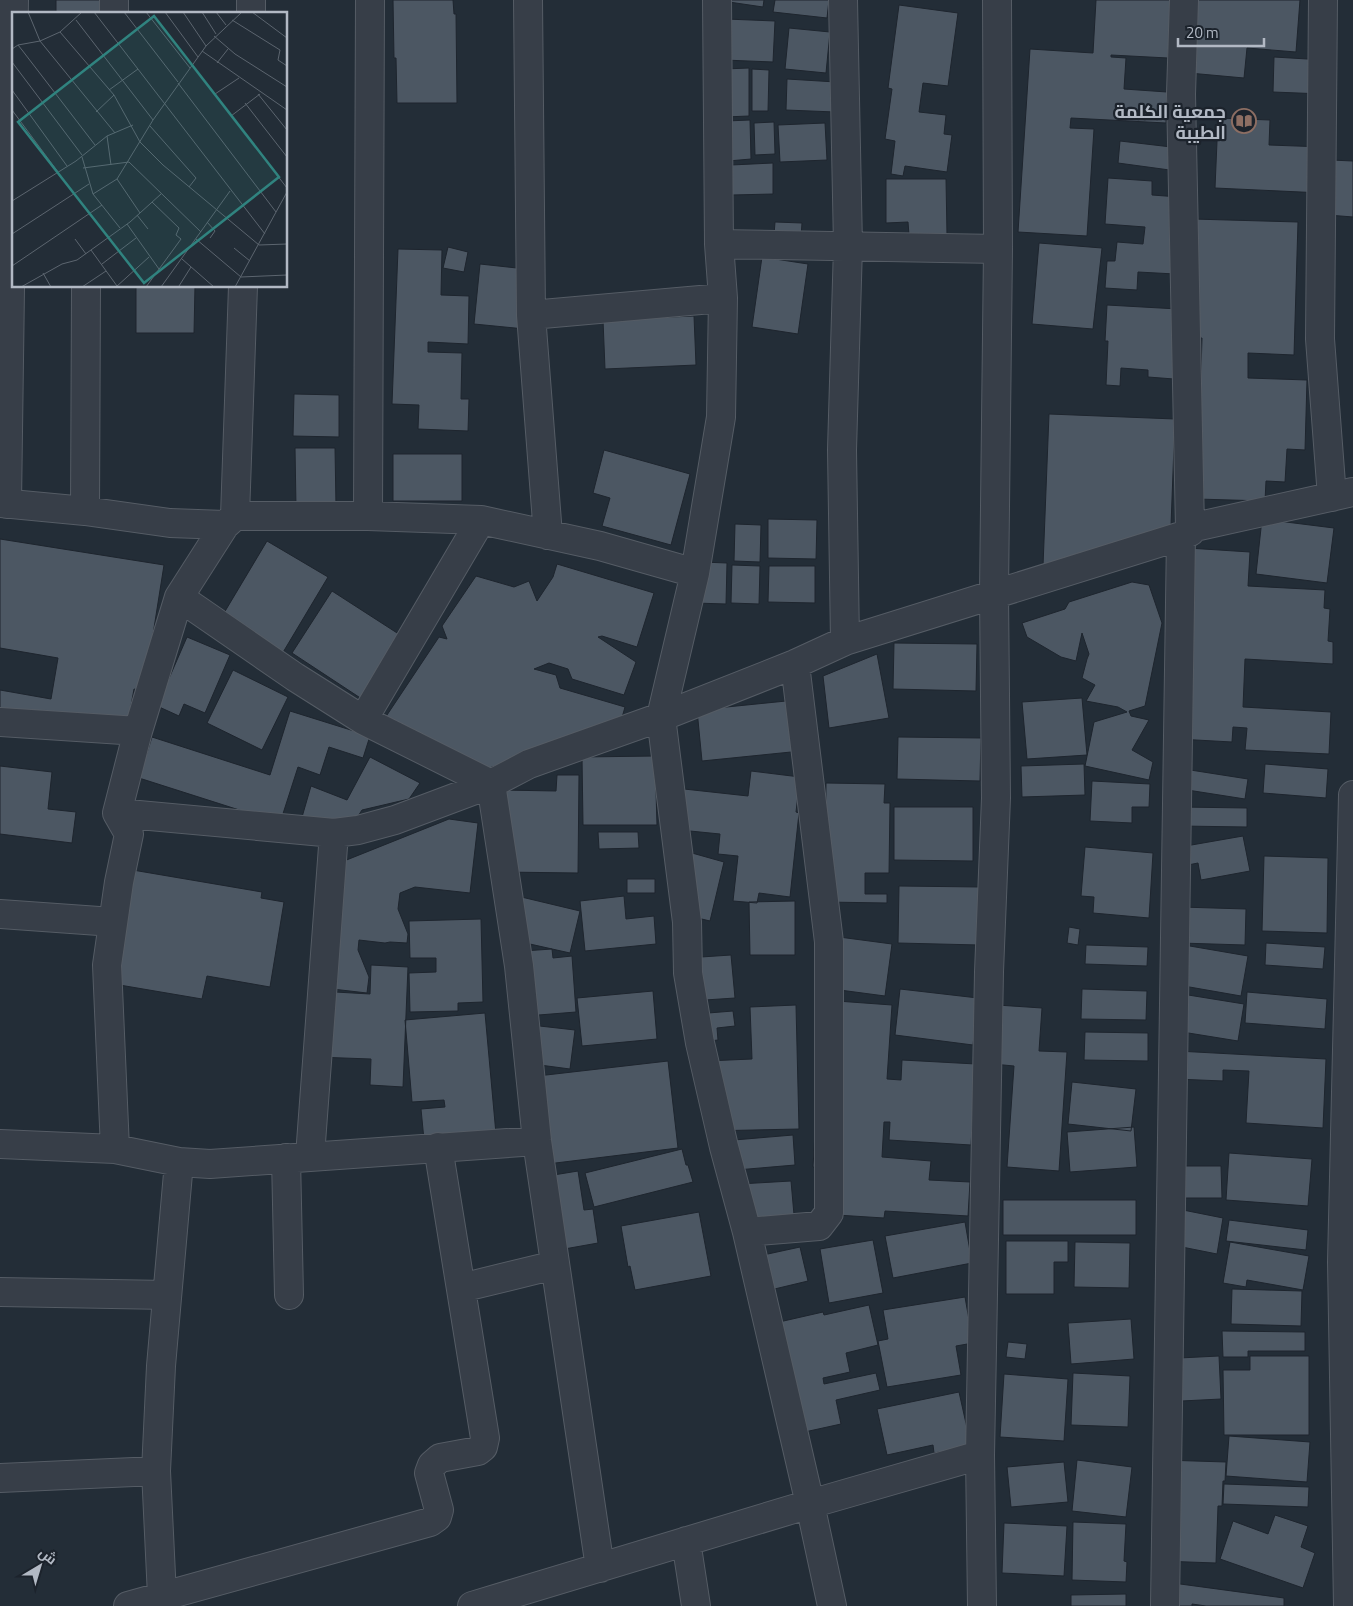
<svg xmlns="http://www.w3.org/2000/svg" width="1353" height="1606" font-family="'Titillium Web',Cairo,sans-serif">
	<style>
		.building { fill: #4c5763; stroke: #1e252e }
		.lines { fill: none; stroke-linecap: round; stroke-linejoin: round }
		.street-casing { stroke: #555c65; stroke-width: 30 }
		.street { stroke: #373e48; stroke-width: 28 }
		.labels { text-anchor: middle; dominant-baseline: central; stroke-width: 4.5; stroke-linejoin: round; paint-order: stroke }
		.poi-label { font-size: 18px; font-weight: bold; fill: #b2b9c4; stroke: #1c232c; text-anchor: end }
		.inset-road { fill: none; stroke: #5c656f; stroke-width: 1 }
		.view { fill: #30837f; fill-opacity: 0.15; stroke: #30837f; stroke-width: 2.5 }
		.inset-edge { fill: none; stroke: #b2b9c4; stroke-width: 2.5 }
	</style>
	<rect width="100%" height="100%" fill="#232d37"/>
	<path class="building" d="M56,0H112L111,14H56Z
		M393,0H453L454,14H456L457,103H397L396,58H394Z
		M729,0H764L763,7L729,2Z
		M775,0H829L827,18L773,12Z
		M1096,0H1171L1168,58L1111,55V57L1126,58L1124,89L1167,92L1166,123L1071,118L1070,128L1094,129L1087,236L1018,232L1030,49L1093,53Z
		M1194,0H1300L1296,52L1247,48L1244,78L1189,73Z
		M899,5L958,13L948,86L923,83L919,112L946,115L944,134L952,135L947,172L905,166L903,176L891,174L895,141L885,139L892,89L888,88Z
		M726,19L775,21L773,62L724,60Z
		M789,28L830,32L826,73L785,69Z
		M1274,57L1324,60L1323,94L1273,92Z
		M749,68V116L725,117L724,69Z
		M752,69L769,70L768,111H752Z
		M787,79L836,82L835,112L786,110Z
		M1218,118L1270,120L1269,145L1324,147L1322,193L1215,188Z
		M750,120L751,159L728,161L726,121Z
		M774,122L775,154L755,155L754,123Z
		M825,123L827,160L780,162L778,125Z
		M1120,141L1180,148L1177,171L1118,163Z
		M1331,160L1353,161V217L1328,215Z
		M773,163V194L732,195L731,165Z
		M1108,178L1152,181V195L1179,197L1175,274L1138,272L1137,290L1105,288L1107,261H1115L1117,242L1143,244L1145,227L1105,224Z
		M886,179H946L947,235H909L908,222L886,223Z
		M1193,219L1298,222L1294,355L1248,353V378L1307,380L1305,450L1287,449L1285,482L1266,481L1265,501L1197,499L1202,338H1189Z
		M775,222L802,223L801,237L774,235Z
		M1039,243L1102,248L1093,329L1032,324Z
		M448,247L468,252L464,272L443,268Z
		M398,249L442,250L441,295L469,296L468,344L428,342V352L462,353L461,399H469L468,431L418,429L419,405L392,404Z
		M762,257L808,264L798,334L752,327Z
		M480,264L526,269L525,329L474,324Z
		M136,286H195L194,333H136Z
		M1107,305L1178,309L1174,379L1148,377V370L1121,368L1120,386L1106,385L1108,341H1105Z
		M694,316L696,365L605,369L603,320Z
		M294,394L339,395V437L293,436Z
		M1049,414L1175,419L1171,526L1043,566Z
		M295,448H335L336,506L296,507Z
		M604,450L690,474L671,545L602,526L610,498L593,493Z
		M393,454H462V501H393Z
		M768,519L817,520L816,559L768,558Z
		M1262,519L1334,528L1327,583L1256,574Z
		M735,524L761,525L760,562L734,561Z
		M0,539L164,565L144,691L134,689L128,722L0,723V690L51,699L58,658L0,648Z
		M267,541L328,577L282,654L221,618Z
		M1188,548L1250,552L1248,586L1325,590L1324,608L1330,609L1328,641L1333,642V664L1245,659L1243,707L1331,712L1329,754L1245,750L1247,728L1233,727L1232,742L1178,739Z
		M702,562L727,563L726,604L695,603Z
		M557,564L654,593L637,647L602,636L598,637L636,662L624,695L572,679L568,669L549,663L534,669L556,675L560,688L625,707L621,721L481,771L385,718L439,637L447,639L442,626L476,576L514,587L529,581L537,601L553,577Z
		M732,565L760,566L759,604L731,603Z
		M769,566H815V603L768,602Z
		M1132,582L1149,585L1162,623L1145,706L1129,711L1131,716L1149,720L1132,750L1153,762L1149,780L1085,766L1094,722L1127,712L1118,707L1086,701L1095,685L1082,678L1087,659L1089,654L1082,633L1076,661L1061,657L1027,637L1022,623L1065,609L1069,602Z
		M332,591L408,640L368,703L292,653Z
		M187,637L230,655L205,713L184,704L179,716L157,706Z
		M894,643L977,644L976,691L893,689Z
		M877,654L889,718L829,728L823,676Z
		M233,670L288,697L262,750L207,723Z
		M1082,698L1087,755L1027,759L1022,702Z
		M806,699L811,750L702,761L697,710Z
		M290,711L370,736L363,758L329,747L320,775L298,767L280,823L139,778L152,737L270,775Z
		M898,737L981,738L980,781L897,779Z
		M655,756L657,825H583L582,757Z
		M370,757L420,783L409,799L362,810L351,827L300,824L311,786L347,800Z
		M1084,764L1085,795L1022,797L1021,766Z
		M1265,764L1328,769L1326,798L1263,793Z
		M0,766L52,772L48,809L76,812L72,843L0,834Z
		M1184,769L1248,779L1245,799L1181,789Z
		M751,771L800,777L796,812L799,813L790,897L759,893L757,903L733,901L738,856L718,854L720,834L680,830L684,789L748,796Z
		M557,775H579L578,873L500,872L501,790L556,791Z
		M1092,781L1150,784L1149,807H1132V823L1090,821Z
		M826,783L885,784L884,803H890L889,873H865V894H887V903L825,902Z
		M894,807H973V861L894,860Z
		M1181,807L1247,808V827L1181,826Z
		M449,819L478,823L470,893L415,887L400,893L398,909L408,934L407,943L390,942L385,943L359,940L358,950L369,977L367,993L315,987L329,867Z
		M598,832H638L639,848L599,849Z
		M1243,836L1250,871L1201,880L1198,863L1183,866L1180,847Z
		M1085,847L1153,853L1149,918L1093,913L1094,897L1081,896Z
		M692,853L724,862L710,921L677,913Z
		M1264,856L1328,858L1327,933L1262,931Z
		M115,867L262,892L261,898L284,902L270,987L207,976L202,999L96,981Z
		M627,879H655V893H627Z
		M899,886L980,887L979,945L898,943Z
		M513,895L580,911L570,953L503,938Z
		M624,896L626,919L654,916L656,944L585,951L580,901Z
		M795,901V955H750L749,902Z
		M1181,907L1246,909L1245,945L1180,943Z
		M481,919L483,1002L458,1003V1011L410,1012L409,973L436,972V958H410L409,921Z
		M1069,927L1080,929L1078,945L1067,943Z
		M824,935L892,944L885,996L817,987Z
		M1266,943L1325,947L1323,969L1265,965Z
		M1086,945L1148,947L1147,966L1085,964Z
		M1184,945L1248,956L1241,996L1178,985Z
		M552,949L553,958L572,956L576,1012L514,1017L509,952Z
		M731,955L735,998L690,1001L686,958Z
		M371,965L408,967L403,1087L370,1085L371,1059L316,1057L318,991L370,994Z
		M900,989L978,998L973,1045L895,1035Z
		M1082,989L1147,991L1146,1020L1081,1019Z
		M653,991L657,1039L582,1046L577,998Z
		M1247,992L1327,999L1325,1029L1245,1023Z
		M1182,994L1244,1004L1238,1041L1176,1031Z
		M823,1000L892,1005L887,1079L901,1080L902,1060L976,1064L971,1145L889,1140L890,1122H884L882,1157L931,1161L929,1180L970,1182L968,1216L885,1211L884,1218L821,1214L840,1168L813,1167Z
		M796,1005L799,1129L708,1131L706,1061L752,1059L750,1007Z
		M997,1005L1042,1008L1039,1051L1067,1052L1059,1171L1007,1167L1014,1066L993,1064Z
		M733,1011L735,1026L717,1028L718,1040L699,1042L696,1014Z
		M485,1013L496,1134L424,1140L421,1109L445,1107L444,1100L412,1102L405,1020Z
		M522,1024L575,1030L570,1069L517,1062Z
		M1085,1032L1148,1033V1061L1084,1060Z
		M1177,1051L1326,1059L1323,1128L1246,1123L1249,1071L1223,1070V1081L1176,1079Z
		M668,1061L678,1148L531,1166L520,1078Z
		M1072,1082L1136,1089L1131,1131L1068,1124Z
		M1134,1127L1137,1167L1070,1172L1067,1132Z
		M793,1135L795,1165L725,1171L722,1141Z
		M682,1149L686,1165H688L693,1182L594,1207L585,1173Z
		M1229,1153L1312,1159L1308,1206L1226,1200Z
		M1164,1166H1221L1222,1198H1164Z
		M578,1171L584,1210L593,1209L598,1243L542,1253L529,1179Z
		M791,1181L795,1226L742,1230L739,1184Z
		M1003,1200H1136V1235H1003Z
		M1168,1207L1223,1218L1217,1254L1162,1243Z
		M699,1212L711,1276L635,1290L630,1266L628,1267L621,1226Z
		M1229,1220L1308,1230L1306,1250L1226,1241Z
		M965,1222L972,1263L893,1278L885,1236Z
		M873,1240L883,1293L829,1303L820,1249Z
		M1006,1241H1068V1262H1054V1294H1006Z
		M1075,1242L1130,1243L1129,1288L1074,1287Z
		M1230,1242L1309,1256L1303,1290L1247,1280L1246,1287L1223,1283Z
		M800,1247L808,1281L762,1292L754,1257Z
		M1232,1289L1302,1291L1301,1326L1231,1324Z
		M965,1297L973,1343L956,1346L961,1375L887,1387L878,1341L888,1339L883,1310Z
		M869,1305L878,1345L846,1353L850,1372L823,1378L824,1384L876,1373L880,1390L836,1400L841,1424L791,1435L766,1325L823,1312L824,1315Z
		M1131,1319L1134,1359L1071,1364L1068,1323Z
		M1222,1331L1305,1332V1351H1248V1357H1223Z
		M1008,1342L1027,1344L1025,1359L1006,1357Z
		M1219,1356L1221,1399L1162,1402L1159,1359Z
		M1250,1356H1309V1435H1224L1223,1370H1250Z
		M1073,1373L1130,1376L1128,1427L1071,1425Z
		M1004,1374L1068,1379L1064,1441L1000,1437Z
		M959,1392L971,1446L934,1453L933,1445L887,1455L877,1409Z
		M1229,1436L1310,1442L1307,1482L1226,1476Z
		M1077,1460L1132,1467L1126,1517L1072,1511Z
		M1163,1460L1226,1462L1225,1481H1223L1222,1506H1218L1216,1563L1161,1561Z
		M1064,1462L1068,1502L1011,1507L1007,1467Z
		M1224,1484L1309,1487L1308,1507L1223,1504Z
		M1275,1515L1308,1526L1301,1547L1315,1553L1303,1588L1220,1559L1233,1521L1268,1534Z
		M1073,1522L1126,1524L1124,1561L1127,1562L1126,1582L1072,1580Z
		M1004,1523L1067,1526L1064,1576L1002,1573Z
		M1158,1581L1284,1598V1606H1206L1192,1604V1606H1155Z
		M1126,1594V1606H1071V1595Z"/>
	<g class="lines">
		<defs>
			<path id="street" d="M528,0L531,315L548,535
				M717,0L719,244L723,298L721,417L695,573L661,717L687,922L688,973L700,1043L724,1147L747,1232L810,1504L832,1606
				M843,0L848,246L842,450L845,641
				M1184,0L1181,94L1190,528
				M1323,0L1320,339L1332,497
				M114,14V0
				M251,14V0
				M719,244L998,249
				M531,315L723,298
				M0,503L85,511L170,523L225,525L235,516H368L481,520L600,546L695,573
				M7,504L14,0
				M85,511L86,286
				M235,516L243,286
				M368,516L370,0
				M225,525L179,597L138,731L117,813L334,833L358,830L395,820L491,784L529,764L661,717L795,664L845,641L1181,536L1190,532V528L1353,492
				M179,597L295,677L363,720L491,784L519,966L537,1141L600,1568
				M363,720L481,520
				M0,722L138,731
				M0,914L113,922
				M0,1144L115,1149L179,1162L210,1164L537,1141
				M115,1149L107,965L119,882L129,834L117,813
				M310,1156L334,833
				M286,1158L289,1295
				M747,1232L819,1226L829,1213V942L795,664
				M461,1288L555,1265
				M0,1292L167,1295
				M0,1478L156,1471
				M686,1541L696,1606
				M162,1596L156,1471L161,1366L179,1162
				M128,1606L430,1522L437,1517L439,1510L429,1473L432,1465L440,1458L478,1451L483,1447L485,1438L438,1147
				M472,1606L810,1504L980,1455
				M982,1606L980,1455L989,972L996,798L994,593L998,249L997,0
				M1165,1606L1181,536
				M1348,1606L1342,1262L1353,795"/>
		</defs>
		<use href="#street" class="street-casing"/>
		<use href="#street" class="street"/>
	</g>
	<defs>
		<symbol id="library-ring" viewBox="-11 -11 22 22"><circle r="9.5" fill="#1c232c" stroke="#8d6e63" stroke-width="1.5"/><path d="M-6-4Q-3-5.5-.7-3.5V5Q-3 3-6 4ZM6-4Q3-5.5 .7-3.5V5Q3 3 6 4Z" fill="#8d6e63"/></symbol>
	</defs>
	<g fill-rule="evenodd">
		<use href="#library-ring" x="1230" y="107" width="28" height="28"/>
	</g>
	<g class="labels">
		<g class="poi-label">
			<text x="1226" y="111">جمعية الكلمة<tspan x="1226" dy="21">الطيبة</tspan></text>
		</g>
	</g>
	<g transform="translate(12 12)">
		<rect width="275" height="275" fill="#232d37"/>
		<path class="inset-road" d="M70,0L48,20L28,29L103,121M82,0L253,222M112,0L166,70M134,0L178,56M153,0L186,45M171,0L194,34M190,0L204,22M204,0L214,13M240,0L275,26M64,8L141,108M220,8L268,38L266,48L275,54M48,20L102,83L128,130L151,153L247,233L275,232M202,24L223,42L275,75M6,33L28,29L16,0M0,37L6,33L10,38L83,133M190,39L275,98M0,50L70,143M205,51L216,37M180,53L275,176M166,71L264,200M0,78L55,154M97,78L126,57M203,82L227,66M246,82L275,118M233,91L275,145M0,98L46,160M84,100L102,83M219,104L248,82M138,114L184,166L177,175M95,124L99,153M70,145L81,182L105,167L141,108L194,34L230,0M71,156L117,150L189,220M105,167L128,201M81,182L108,216M0,189L64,149L95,124L121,113M125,203L136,217M195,210L203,219L198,226M115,212L147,257M0,222L77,172M63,227L74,242M184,227L229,265L275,263M222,236L238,249M79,238L105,274M170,247L202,275M90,252L124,226M0,254L90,193M31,261L39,275M167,274L179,255M9,275L50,252L65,248L118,210L149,182M70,275L94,259M104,275L137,245M134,275L169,227L164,223L167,216L140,190M149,275L218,179M223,275L275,180"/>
		<path class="view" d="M142,4L267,165L132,271L6,110Z"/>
		<rect width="275" height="275" class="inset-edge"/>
	</g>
	<g transform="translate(40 1566) rotate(38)" stroke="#1c232c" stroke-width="4" paint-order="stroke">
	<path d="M0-4L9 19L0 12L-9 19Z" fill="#b2b9c4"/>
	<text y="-8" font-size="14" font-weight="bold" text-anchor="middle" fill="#b2b9c4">ش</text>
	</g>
	<path d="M1178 38v8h86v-8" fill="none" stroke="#b2b9c4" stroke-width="2.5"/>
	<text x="1186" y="38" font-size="15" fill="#b2b9c4" stroke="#1c232c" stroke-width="4" paint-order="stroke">20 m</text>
</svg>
